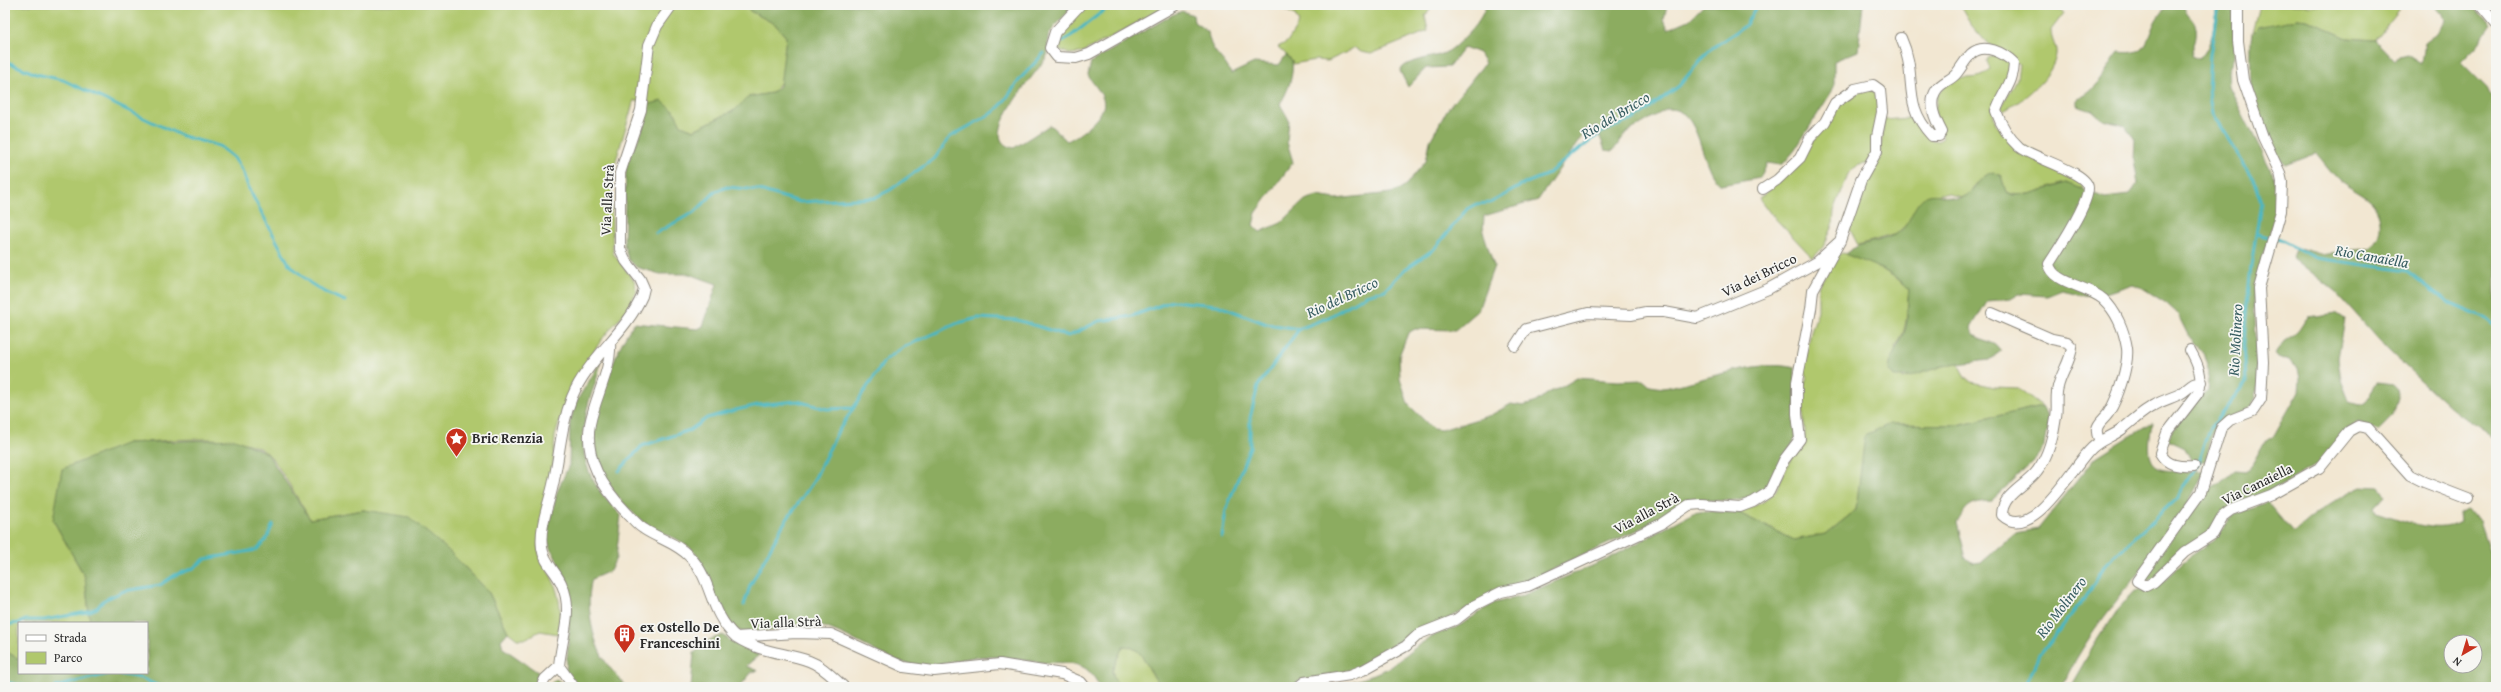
<svg xmlns="http://www.w3.org/2000/svg" width="2501" height="692" font-family="'Gentium Book Plus',serif">
	<style>
		.green { fill: #b0c86d; stroke: #6e7a4c }
		.forest { fill: #8cac60; stroke: #5c6c46; fill-rule: evenodd }
		.lines { fill: none; stroke-linecap: round; stroke-linejoin: round }
		.stream { stroke: #49b7c3; stroke-width: 3 }
		.street-casing { stroke: #8e897e; stroke-width: 12 }
		.street { stroke: #fff; stroke-width: 10 }
		.labels { text-anchor: middle; dominant-baseline: central; stroke-width: 3.5; stroke-linejoin: round; paint-order: stroke }
		.street-label { font-size: 14px; fill: #2b2b2b; stroke: #f6f6f2 }
		.poi-label { font-size: 14px; font-weight: bold; fill: #2b2b2b; stroke: #f6f6f2; text-anchor: start }
		.water-label { font-size: 15px; font-style: italic; fill: #365c60; stroke: #f6f6f2 }
	</style>
	<rect width="100%" height="100%" fill="#f6f6f2"/>
	<filter id="ink" filterUnits="userSpaceOnUse"><feTurbulence type="fractalNoise" baseFrequency=".025" numOctaves="2"/><feDisplacementMap in="SourceGraphic" scale="8" xChannelSelector="R" yChannelSelector="G"/><feConvolveMatrix kernelMatrix="1 2 1 2 8 2 1 2 1" color-interpolation-filters="sRGB"/></filter>
	<filter id="wash" filterUnits="userSpaceOnUse"><feTurbulence type="fractalNoise" baseFrequency=".012" numOctaves="4" result="noise"/><feDisplacementMap in="SourceGraphic" scale="16" xChannelSelector="R" yChannelSelector="G"/><feGaussianBlur stdDeviation="0.9" result="paint"/><feColorMatrix in="noise" values="0 0 0 0 0 0 0 0 0 0 0 0 0 0 0 0 0 1.4 0 .05"/><feComposite in="paint" operator="in"/></filter>
	<g filter="url(#wash)">
		<rect width="100%" height="100%" fill="#f2e7d2"/>
		<path class="green" d="M5,5H747L750,11L775,24L786,37L782,81L772,93L748,97L735,110L694,130L681,125L674,111L646,105L634,100L614,167L611,199L613,253L635,282L636,292L629,307L602,339L571,385L555,436L553,466L538,545C539,560 544,563 551,576C559,592 564,618 558,634L540,631L525,639H517L508,632L488,591L448,550L364,510L310,519C302,506 276,460 267,453C239,430 163,442 127,443L53,520L85,577L90,623H19V659L5,651Z
			M1082,5H1171L1081,53L1069,54L1056,48L1054,41Z
			M1434,5L1425,16L1428,31L1371,54L1361,52L1355,48L1328,61L1315,60L1293,64L1292,60L1278,47L1287,42L1299,23L1295,15L1276,5Z
			M1960,5H2055L2064,13L2051,30C2051,39 2057,46 2056,54C2054,76 2022,102 2003,111L2001,108L2017,79L2019,64L1988,44L1972,26Z
			M2259,5H2403L2375,40L2347,38L2307,20L2297,19L2252,33Z
			M1995,55L2011,63L2002,90L1992,107L1996,125L2003,134L2074,175L2083,186L2082,190L2067,183C2046,186 2026,201 2006,192L2001,176L1975,184C1964,207 1955,191 1940,194C1933,196 1925,200 1919,203L1908,223L1896,234L1858,245L1849,228L1858,198L1880,158L1884,120L1909,118C1920,124 1927,141 1938,141L1943,138L1935,114L1937,95C1941,91 1946,85 1951,82C1962,74 1982,83 1990,69L1987,62L1988,58Z
			M1871,90L1875,92L1879,98L1875,149L1867,163L1859,164L1848,175L1834,211L1833,226L1823,247L1813,258L1770,213L1759,198C1779,184 1798,161 1813,142C1829,121 1842,92 1871,90Z
			M1838,254C1855,253 1898,276 1909,289C1906,311 1909,329 1895,348L1903,379L1942,366L1958,364L1965,377L1971,382L1994,387L2018,388L2042,406L1957,425L1890,424L1860,480L1856,510L1826,534L1794,540L1739,513L1763,502L1775,492L1790,461L1803,442L1805,432L1801,393L1807,377L1804,367L1811,332L1818,311V287Z
			M1123,646C1147,646 1146,675 1163,687H1122L1114,679L1112,670Z"/>
		<path class="forest" d="M747,5H872L878,7L890,5H1076C1067,14 1055,23 1049,35C1046,41 1050,49 1047,56C1041,69 971,141 1014,148L1050,125L1067,141C1079,136 1109,114 1103,99C1100,90 1092,83 1088,75L1091,62L1172,15L1182,11L1193,15L1194,22L1208,32C1211,55 1223,55 1231,74L1254,63L1279,65L1286,55L1292,60C1294,76 1288,91 1280,104L1289,120L1287,142L1293,162L1256,213L1253,225L1260,232L1281,223L1305,200L1317,196L1336,199L1391,193L1403,188L1426,161L1430,141L1447,110L1485,63L1479,53L1464,47L1449,67L1426,68L1408,87L1400,71C1406,58 1438,59 1450,50C1460,43 1486,17 1485,5H1667L1664,19L1668,29L1689,20L1704,5H1863L1858,51L1834,61V88L1795,150L1784,163L1779,165L1767,163L1760,178L1721,185C1698,167 1703,107 1667,109L1626,133L1613,151L1605,150L1596,126L1587,129L1538,200L1484,216L1483,231L1494,266L1478,310L1455,330L1415,329L1408,333L1399,356L1400,378L1408,404L1433,429L1441,430L1491,415L1511,404L1523,406L1534,403L1550,392L1560,388L1577,378L1618,381L1643,380L1650,386L1664,388C1703,381 1758,358 1795,368L1796,438L1766,489L1754,496L1736,501L1701,500L1687,501L1659,520L1455,615L1373,661L1349,671L1299,681L1292,687H1163C1146,675 1147,646 1123,646L1112,670L1114,679L1122,687H1100C1096,680 1091,671 1083,667C1069,660 1053,664 1038,662C1016,660 991,654 969,658C953,661 938,667 921,666C881,663 849,629 810,624C790,622 762,638 742,632C717,625 711,573 695,553C682,536 658,535 643,522C590,476 584,442 608,377C617,355 620,343 634,323L698,329L703,326L717,284L689,274H660L636,267L628,259L624,244L626,165L642,130L646,105L662,101L674,111L681,125L694,130L735,110L748,97L772,93L780,86L786,37L775,24L750,11Z
			M2167,5H2184C2185,14 2192,16 2195,24C2199,33 2193,47 2191,56L2199,59C2213,47 2214,22 2217,5H2233L2235,55L2228,71L2229,87L2270,168L2277,193L2273,226L2259,269L2254,297L2258,382L2256,397L2251,407L2218,425L2212,435L2206,461L2192,462L2185,448L2168,440L2173,430L2207,390L2209,372L2203,353L2188,335L2177,313L2166,303L2141,287L2133,284L2093,297L2062,290L2047,296L2018,294L2011,299L1987,301L1971,328L1974,335L1996,345L2001,351L1989,360L1942,366L1910,377H1894L1889,371C1890,355 1899,347 1904,333C1909,319 1907,304 1909,289C1894,271 1866,263 1845,254C1860,241 1879,243 1896,234C1911,226 1911,208 1923,198C1935,189 1947,200 1959,198C1975,195 1977,175 1994,172L2001,176L2006,192L2013,195L2029,194L2067,183L2105,198L2129,195L2138,183L2134,160L2135,138L2125,126L2103,120L2092,110L2077,105V99C2099,91 2105,69 2119,52C2149,56 2145,41 2156,20C2159,15 2163,10 2167,5Z
			M2435,5H2470L2491,24L2477,46L2461,62L2487,88L2496,107V439L2452,409L2389,351L2336,292L2292,257L2296,247L2320,254L2370,248C2378,239 2381,233 2380,221C2378,197 2354,193 2338,179C2330,171 2323,161 2316,153L2285,165C2270,155 2253,105 2251,87C2250,72 2251,56 2251,40L2252,33L2258,27L2297,19L2307,20L2347,38L2375,40L2395,61L2399,56L2407,54L2421,63L2424,43L2436,34L2445,22L2443,14Z
			M2336,313L2345,319L2338,358L2341,380L2349,401L2359,404L2365,402L2377,383L2393,385L2398,390L2399,395L2393,415L2378,430L2358,422L2325,460L2272,491L2246,500L2157,576L2145,582L2143,576L2208,490L2218,485L2235,470L2245,471L2250,468L2264,443L2273,437L2299,391L2300,379L2298,368L2289,361L2278,357L2275,353C2280,342 2288,341 2296,333C2301,329 2303,322 2308,317Z
			M600,363C599,376 593,388 589,401C576,451 584,479 621,515L616,558L610,571L592,579C585,601 592,642 605,661C611,670 620,679 627,687H578L566,671L569,632L568,583L546,538L557,492L569,465L570,422L576,402Z
			M2042,406L2049,418L2044,445L2035,460L1991,501C1970,502 1967,505 1957,523L1966,558L1973,563L1982,562L2016,533L2038,529L2096,457L2152,422C2143,478 2157,470 2204,471C2170,552 2097,607 2062,687H1326L1336,686L1365,678L1390,667L1420,644L1437,634L1456,628L1494,603L1519,597L1608,559L1693,513L1706,511L1739,513L1794,540L1826,534L1856,510L1865,435L1890,424L1957,425Z
			M235,439L267,453L310,519L364,510L409,517L448,550L488,591L508,632L501,640L503,648L539,673L533,687H5V651L19,659V673H147V623H90L85,577L53,520L62,469L127,443Z
			M2362,486L2379,487L2385,495L2374,507L2376,512C2401,519 2436,536 2460,522L2459,514L2466,510L2478,518L2496,571V687H2070L2097,640L2117,610L2135,591L2149,589L2164,581L2188,558L2214,540L2233,515L2267,502L2293,533C2314,513 2335,499 2362,486ZM2451,642H2475V666H2451Z
			M723,635L733,643L759,655L746,666L758,671L752,672L741,685L742,687H691L694,653L709,640Z
			M556,679L568,687H546Z"/>
		<g class="lines">
			<path class="stream" d="M1054,46L1071,36L1111,5
				M5,61L36,74L63,80L182,136L219,146L234,158L242,170L249,189L289,264L310,283L326,293L345,301
				M656,233L696,211L716,191L727,187L759,190L800,202L874,198L890,190L935,158L950,137L994,112L1003,103L1020,79L1044,53
				M2257,234L2280,240L2316,258L2408,271L2451,304L2486,319L2496,327
				M619,471L642,446L690,430L707,418L736,410L758,405L797,401L827,409L854,408
				M1222,537L1226,510L1250,447V418L1258,386L1299,329L1329,317L1366,295L1385,290L1404,270L1434,249L1467,209L1476,204L1490,203L1526,183L1546,175L1602,132L1636,118L1679,86L1709,50L1745,26L1757,5
				M744,605L750,586L783,525L813,482L837,433L885,360L904,347L958,323L978,318L1017,320L1069,336L1099,321L1132,316L1172,301L1217,305L1267,324L1299,329
				M19,623L26,620H44L87,612L97,608L104,600L124,591L160,585L175,575L192,569L205,559L256,550L266,540L273,524
				M5,625L19,623
				M113,673L141,678L161,687
				M5,682L29,687
				M55,687L112,673
				M2025,687L2039,655L2083,600L2105,565L2176,499L2197,465L2210,427L2246,382L2244,343L2246,315L2251,266L2261,203L2253,179L2212,113L2208,90L2210,55L2218,5"/>
		</g>
	</g>
	<g filter="url(#ink)">
		<g class="lines">
			<defs>
				<path id="street" d="M1080,5L1055,32L1050,48L1057,57L1076,58L1089,54L1176,5
					M2238,5V41L2243,80L2263,137L2280,173L2282,182L2281,211L2259,288L2263,362L2261,399L2253,411L2230,420L2221,428L2201,492L2137,581L2146,586L2154,582L2185,552L2213,534L2223,516L2231,510L2271,495L2319,468L2349,431L2358,426L2368,428L2410,475L2424,482L2468,499
					M2481,5L2496,23
					M1901,38C1919,77 1900,102 1932,136H1939L1942,132C1935,119 1927,103 1937,89C1942,82 1951,80 1956,74C1961,68 1965,60 1971,54C1984,42 2004,53 2014,63C2014,83 2001,94 1996,111C2001,125 2008,137 2019,147C2032,158 2088,172 2088,188C2088,206 2059,248 2049,264C2053,284 2087,285 2103,299C2116,311 2124,330 2127,348C2129,364 2118,398 2109,412C2106,418 2098,422 2097,429C2096,434 2098,437 2100,441
					M1992,313L2052,339L2067,342L2072,347C2071,361 2061,373 2058,387C2055,397 2058,407 2056,417C2054,434 2048,457 2037,471C2026,486 2002,494 2002,515C2033,544 2073,465 2092,448C2100,440 2111,437 2121,430C2132,422 2142,411 2155,405C2163,400 2172,398 2180,394C2188,390 2192,382 2201,382
					M610,342C612,369 595,397 590,424C584,459 603,488 626,512C632,518 637,525 644,529C659,539 677,543 690,557C713,580 708,611 736,637L796,633L831,634L904,667L934,671L1000,664L1062,674L1081,682L1085,687
					M1515,346L1526,329L1588,313L1631,315L1646,312H1664L1697,318L1768,289L1817,262L1840,241L1861,180L1877,151V136L1882,112L1880,90L1873,85L1855,89L1835,103L1825,122L1810,138L1800,158L1777,180L1763,189
					M2190,350C2198,364 2204,378 2198,393L2167,433L2160,453C2167,466 2180,467 2194,466
					M736,637C761,653 783,652 809,661C823,666 833,678 844,687
					M541,687L545,679L559,666
					M574,687L559,666C561,640 574,611 562,585C557,572 544,563 542,548C539,525 550,502 554,480C560,452 561,425 572,397C588,358 625,334 642,296L644,288L640,279L626,261L620,249V173L641,110L649,45L657,26L672,5
					M1298,687L1304,682L1350,675L1363,670L1406,646L1419,634L1457,619L1475,605L1501,592L1528,586L1640,534L1661,524L1689,505L1701,504L1740,507L1753,502L1769,492L1784,460L1800,439L1797,414V382L1811,309L1813,290L1840,241"/>
			</defs>
			<use href="#street" class="street-casing"/>
			<use href="#street" class="street"/>
		</g>
	</g>
	<defs>
		<symbol id="sight-pin" viewBox="-11 -11 22 30"><path d="M0 17L-7.5 6A9.5 9.5 0 1 1 7.5 6Z" fill="#c8321e" stroke="#f6f6f2"/><path d="M0-6L1.8-2.2L6-1.7L2.9 1.2L3.7 5.4L0 3.3L-3.7 5.4L-2.9 1.2L-6-1.7L-1.8-2.2Z" fill="#fff"/></symbol>
		<symbol id="building-pin" viewBox="-11 -11 22 30"><path d="M0 17L-7.5 6A9.5 9.5 0 1 1 7.5 6Z" fill="#c8321e" stroke="#f6f6f2"/><path d="M-4-6H4V6H1V3H-1V6H-4ZM-2.5-4.3h1.7v1.8h-1.7ZM.8-4.3h1.7v1.8H.8ZM-2.5-1h1.7V.8h-1.7ZM.8-1h1.7V.8H.8Z" fill="#fff"/></symbol>
	</defs>
	<g fill-rule="evenodd">
		<use href="#sight-pin" x="444" y="426" width="25" height="34"/>
		<use href="#building-pin" x="612" y="622" width="25" height="34"/>
	</g>
	<g class="labels">
		<g class="street-label">
			<text transform="translate(607 200) rotate(-87)">Via alla Strà</text>
			<text transform="translate(1759 275) rotate(-26)">Via dei Bricco</text>
			<text transform="translate(2257 484) rotate(-26)">Via Canaiella</text>
			<text transform="translate(1646 513) rotate(-28)">Via alla Strà</text>
			<text transform="translate(786 622) rotate(-2)">Via alla Strà</text>
		</g>
		<g class="poi-label">
			<text x="472" y="438">Bric Renzia</text>
			<text x="640" y="627">ex Ostello De<tspan x="640" dy="16">Franceschini</tspan></text>
		</g>
		<g class="water-label">
			<text transform="translate(1615 115) rotate(-31)">Rio del Bricco</text>
			<text transform="translate(2372 256) rotate(10)">Rio Canaiella</text>
			<text transform="translate(1342 297) rotate(-25)">Rio del Bricco</text>
			<text transform="translate(2235 340) rotate(-87)">Rio Molinero</text>
			<text transform="translate(2061 607) rotate(-53)">Rio Molinero</text>
		</g>
	</g>
	<rect width="2501" height="692" fill="none" stroke="#f6f6f2" stroke-width="20"/>
	<rect x="18" y="622" width="130" height="52" fill="#f6f6f2" stroke="#a5a5a2"/>
	<rect x="26" y="635" width="20" height="6" fill="#ffffff" stroke="#a5a5a2"/>
	<text x="54" y="642" font-size="12" fill="#2b2b2b">Strada</text>
	<rect x="26" y="652" width="20" height="12" fill="#b0c86d" stroke="#a5a5a2"/>
	<text x="54" y="662" font-size="12" fill="#2b2b2b">Parco</text>
	<g transform="translate(2463 654) rotate(218)"><circle r="19" fill="#f6f6f2" stroke="#a5a5a2"/>
	<path d="M0-3L7 15L0 10L-7 15Z" fill="#c8321e"/>
	<text y="-6" font-size="11" font-weight="bold" text-anchor="middle" fill="#2b2b2b">N</text>
	</g>
</svg>
